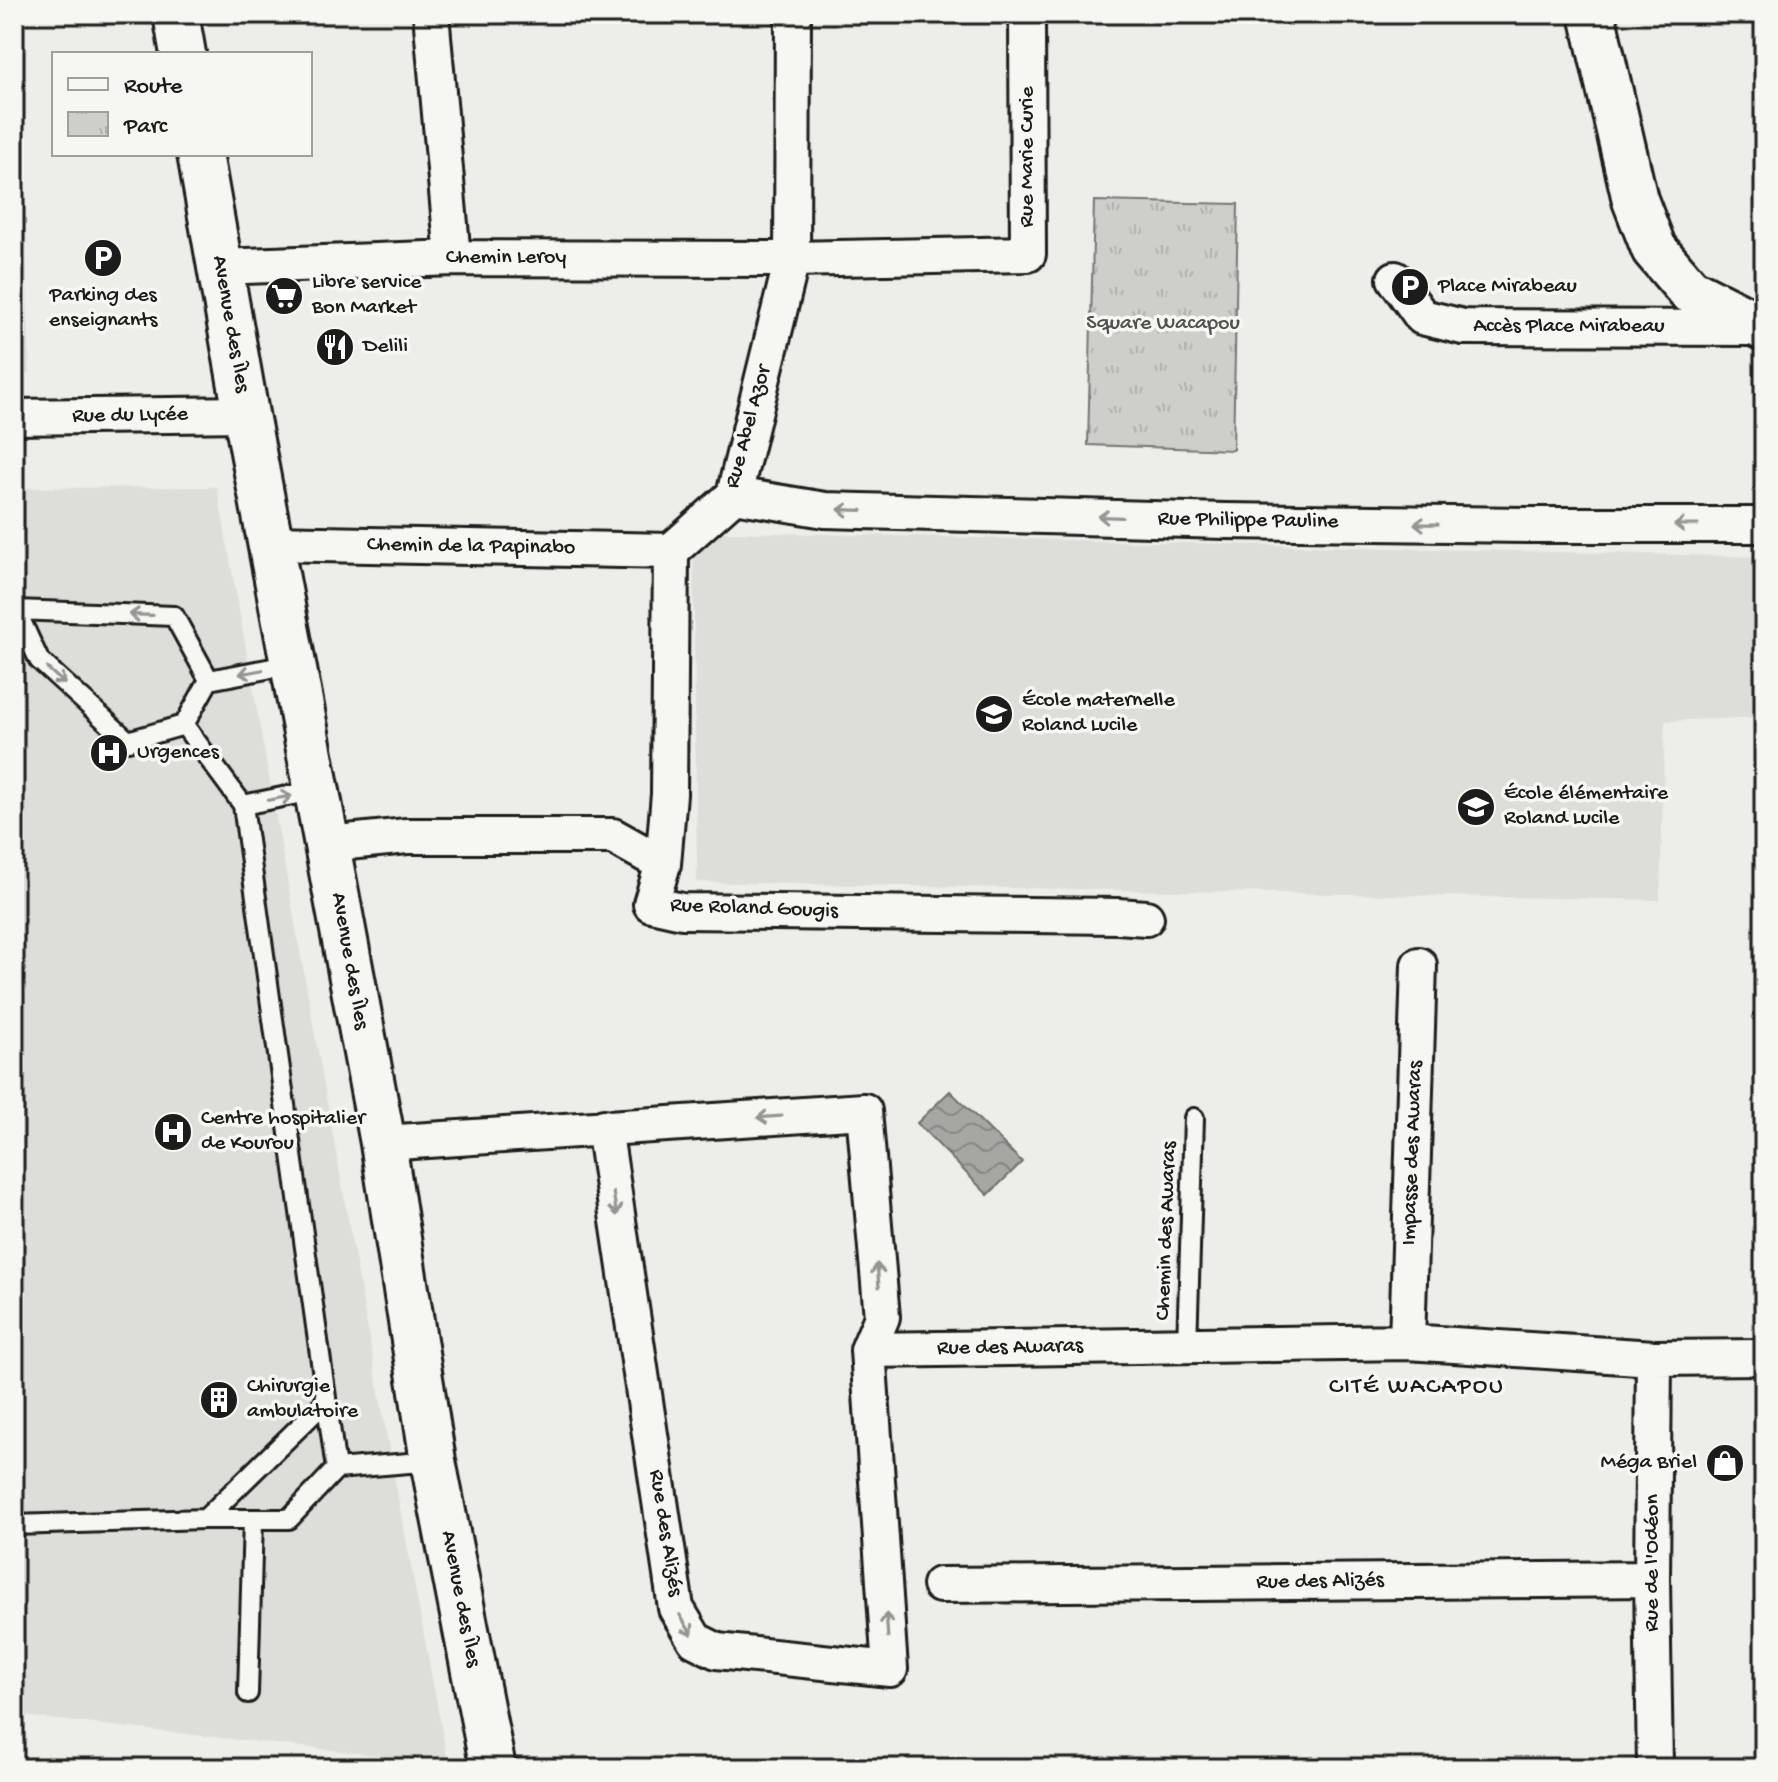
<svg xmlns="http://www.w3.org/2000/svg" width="1778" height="1782" font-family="'Gochi Hand',sans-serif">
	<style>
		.built { fill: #ddddda }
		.park { fill: url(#park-tufts); stroke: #757574; stroke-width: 2 }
		.water { fill: url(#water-waves); stroke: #6f6f6d; stroke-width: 2 }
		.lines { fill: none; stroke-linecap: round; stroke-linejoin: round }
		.lane-casing { stroke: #1c1c1c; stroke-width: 24 }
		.street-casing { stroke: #1c1c1c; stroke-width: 40 }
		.secondary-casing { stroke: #1c1c1c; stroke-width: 50 }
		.lane { stroke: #f6f6f2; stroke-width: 18 }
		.street { stroke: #f6f6f2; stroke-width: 34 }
		.secondary { stroke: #f6f6f2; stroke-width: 44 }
		.oneway { stroke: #949492 }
		.labels { text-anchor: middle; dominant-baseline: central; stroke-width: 7; stroke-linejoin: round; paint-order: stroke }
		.street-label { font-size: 22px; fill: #1c1c1c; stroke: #f6f6f2 }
		.poi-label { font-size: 22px; fill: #1c1c1c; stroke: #f6f6f2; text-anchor: start }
		.park-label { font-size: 22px; fill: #515151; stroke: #f6f6f2 }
		.neighbourhood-label { font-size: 24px; letter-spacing: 2px; fill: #1c1c1c; stroke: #f6f6f2 }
	</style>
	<defs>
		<pattern id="park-tufts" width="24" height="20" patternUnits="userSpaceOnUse" patternTransform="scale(2)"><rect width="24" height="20" fill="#cececb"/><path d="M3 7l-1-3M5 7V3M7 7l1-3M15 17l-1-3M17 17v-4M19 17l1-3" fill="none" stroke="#b0b0ae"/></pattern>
		<pattern id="water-waves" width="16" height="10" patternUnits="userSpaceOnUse" patternTransform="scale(2)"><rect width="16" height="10" fill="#a6a6a3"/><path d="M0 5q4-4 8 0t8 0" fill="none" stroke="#868684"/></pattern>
	</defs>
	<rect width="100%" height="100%" fill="#edede9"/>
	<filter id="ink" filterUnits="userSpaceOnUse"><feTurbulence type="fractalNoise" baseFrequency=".0125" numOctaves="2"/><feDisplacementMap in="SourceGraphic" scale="16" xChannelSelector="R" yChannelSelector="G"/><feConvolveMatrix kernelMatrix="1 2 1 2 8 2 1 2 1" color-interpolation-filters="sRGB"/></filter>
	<g filter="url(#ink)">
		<path class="built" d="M14,14H18L30,373H14Z
			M217,487L392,1465L448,1763L14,1715V488Z
			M693,531L1764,557V717L1665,721L1660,900L697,882Z"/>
		<path class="park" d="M1094,201L1238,204L1233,450L1088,445Z"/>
		<path class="water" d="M950,1091L1022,1162L988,1195L917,1123Z"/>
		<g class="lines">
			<defs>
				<path id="lane" d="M209,680L174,616L16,610L39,660L128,741L184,725L243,805L336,1469L433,1461
					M184,725L209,680L293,664
					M243,805L317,790
					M1187,1346L1194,1118
					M205,1519L325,1402
					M14,1525L205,1519H289L336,1469
					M248,1693L253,1519"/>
				<path id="street" d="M431,14L453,258
					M220,267L453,258L792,259L1028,254L1027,14
					M1395,279L1422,317L1463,327L1759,328
					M14,417L246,414
					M734,495L825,510L1225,521L1526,525H1764
					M270,543L671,551
					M328,844L407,836H613L663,864L651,904L682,911L1118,916L1146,918
					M663,864L669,794L671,551L734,495L792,259L793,14
					M383,1143L864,1111L882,1317L868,1350L890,1669L717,1651L695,1640L676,1608L604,1127
					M1407,1342L1419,965
					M868,1350L1407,1342L1654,1358L1764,1357
					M1654,1358L1652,1579L1655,1768
					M940,1585L1652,1579"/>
				<path id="secondary" d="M176,14L183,54
					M1592,14L1635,200L1654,249L1689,290L1764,328
					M200,154L246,414L383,1143L433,1461L493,1768"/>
			</defs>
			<use href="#lane" class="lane-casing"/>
			<use href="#street" class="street-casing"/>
			<use href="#secondary" class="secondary-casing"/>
			<use href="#lane" class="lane"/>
			<use href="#street" class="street"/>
			<use href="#secondary" class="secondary"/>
		</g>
		<defs><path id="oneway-shaft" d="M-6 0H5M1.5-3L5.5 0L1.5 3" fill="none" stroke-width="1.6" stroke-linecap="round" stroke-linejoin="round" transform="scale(2)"/></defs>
		<g class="oneway">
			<use href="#oneway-shaft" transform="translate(850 510) rotate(-178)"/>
			<use href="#oneway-shaft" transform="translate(1110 517) rotate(-178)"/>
			<use href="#oneway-shaft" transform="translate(1426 524) rotate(-179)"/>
			<use href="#oneway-shaft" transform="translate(1686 525) rotate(180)"/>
			<use href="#oneway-shaft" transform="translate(141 615) rotate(-178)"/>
			<use href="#oneway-shaft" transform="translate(251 672) rotate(169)"/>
			<use href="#oneway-shaft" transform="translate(56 676) rotate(42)"/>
			<use href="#oneway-shaft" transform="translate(280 798) rotate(-11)"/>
			<use href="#oneway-shaft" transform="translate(769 1117) rotate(176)"/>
			<use href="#oneway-shaft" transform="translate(615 1204) rotate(81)"/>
			<use href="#oneway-shaft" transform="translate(878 1275) rotate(-95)"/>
			<use href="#oneway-shaft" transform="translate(686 1625) rotate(59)"/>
			<use href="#oneway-shaft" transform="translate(887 1625) rotate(-94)"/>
		</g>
	</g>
	<defs>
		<symbol id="parking-disc" viewBox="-11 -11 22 22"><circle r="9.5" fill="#1c1c1c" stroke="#f6f6f2"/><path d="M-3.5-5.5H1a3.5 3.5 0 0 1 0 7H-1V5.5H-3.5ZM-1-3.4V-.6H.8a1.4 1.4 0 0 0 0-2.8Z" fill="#fff"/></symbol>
		<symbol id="supermarket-disc" viewBox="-11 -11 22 22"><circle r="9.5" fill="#1c1c1c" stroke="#f6f6f2"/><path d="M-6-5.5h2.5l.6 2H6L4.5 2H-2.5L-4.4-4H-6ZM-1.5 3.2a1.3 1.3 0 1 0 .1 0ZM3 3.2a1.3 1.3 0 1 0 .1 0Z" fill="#fff"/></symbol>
		<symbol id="restaurant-disc" viewBox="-11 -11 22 22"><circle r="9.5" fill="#1c1c1c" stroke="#f6f6f2"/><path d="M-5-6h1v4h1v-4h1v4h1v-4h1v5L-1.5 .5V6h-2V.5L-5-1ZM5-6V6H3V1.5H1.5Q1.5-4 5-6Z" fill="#fff"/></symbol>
		<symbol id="school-disc" viewBox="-11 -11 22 22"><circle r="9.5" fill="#1c1c1c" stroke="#f6f6f2"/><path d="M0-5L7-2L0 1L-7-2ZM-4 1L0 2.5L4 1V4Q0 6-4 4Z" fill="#fff"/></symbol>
		<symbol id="hospital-disc" viewBox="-11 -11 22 22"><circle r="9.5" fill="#1c1c1c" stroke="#f6f6f2"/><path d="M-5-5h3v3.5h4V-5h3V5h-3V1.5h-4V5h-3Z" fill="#fff"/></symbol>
		<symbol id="building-disc" viewBox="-11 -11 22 22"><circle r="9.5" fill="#1c1c1c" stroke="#f6f6f2"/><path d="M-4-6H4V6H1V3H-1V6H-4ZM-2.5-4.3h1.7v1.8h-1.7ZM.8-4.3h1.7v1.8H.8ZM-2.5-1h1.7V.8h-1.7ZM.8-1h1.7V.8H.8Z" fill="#fff"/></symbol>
		<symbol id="shop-disc" viewBox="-11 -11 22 22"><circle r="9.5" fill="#1c1c1c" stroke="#f6f6f2"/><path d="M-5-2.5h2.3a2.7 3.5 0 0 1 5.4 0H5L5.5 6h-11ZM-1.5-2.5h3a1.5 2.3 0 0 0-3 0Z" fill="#fff"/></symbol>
	</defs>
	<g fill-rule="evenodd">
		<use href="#parking-disc" x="81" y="236" width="44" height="44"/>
		<use href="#parking-disc" x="1388" y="265" width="44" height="44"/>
		<use href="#supermarket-disc" x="262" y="274" width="44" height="44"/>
		<use href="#restaurant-disc" x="313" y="325" width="44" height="44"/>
		<use href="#school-disc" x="972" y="692" width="44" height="44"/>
		<use href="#hospital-disc" x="87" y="731" width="44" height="44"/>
		<use href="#school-disc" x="1454" y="785" width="44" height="44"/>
		<use href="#hospital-disc" x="151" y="1110" width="44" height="44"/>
		<use href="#building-disc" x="197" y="1378" width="44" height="44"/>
		<use href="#shop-disc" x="1703" y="1441" width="44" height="44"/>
	</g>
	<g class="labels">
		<g class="street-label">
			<text transform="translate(1028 157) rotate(-90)">Rue Marie Curie</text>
			<text x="506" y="258">Chemin Leroy</text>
			<text transform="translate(230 324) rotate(80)">Avenue des Îles</text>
			<text x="1569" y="327">Accès Place Mirabeau</text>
			<text transform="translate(130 416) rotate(-1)">Rue du Lycée</text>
			<text transform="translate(749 427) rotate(-75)">Rue Abel Azor</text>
			<text transform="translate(1248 521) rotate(1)">Rue Philippe Pauline</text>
			<text transform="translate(471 547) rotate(1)">Chemin de la Papinabo</text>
			<text transform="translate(754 909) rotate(2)">Rue Roland Gougis</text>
			<text transform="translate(349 961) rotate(80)">Avenue des Îles</text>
			<text transform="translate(1413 1153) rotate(-88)">Impasse des Awaras</text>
			<text transform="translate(1167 1231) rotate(-88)">Chemin des Awaras</text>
			<text transform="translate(1010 1348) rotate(-1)">Rue des Awaras</text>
			<text transform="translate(665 1533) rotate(81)">Rue des Alizés</text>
			<text transform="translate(1653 1563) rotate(-90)">Rue de l'Odéon</text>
			<text transform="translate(1320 1582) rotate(-1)">Rue des Alizés</text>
			<text transform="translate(460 1599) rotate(79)">Avenue des Îles</text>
		</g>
		<g class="poi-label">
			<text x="312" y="283">Libre service<tspan x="312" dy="25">Bon Market</tspan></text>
			<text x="1438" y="287">Place Mirabeau</text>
			<text x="103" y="296" text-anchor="middle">Parking des<tspan x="103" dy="25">enseignants</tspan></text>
			<text x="363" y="347">Delili</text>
			<text x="1022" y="701">École maternelle<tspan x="1022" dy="25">Roland Lucile</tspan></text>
			<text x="137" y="753">Urgences</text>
			<text x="1504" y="794">École élémentaire<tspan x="1504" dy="25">Roland Lucile</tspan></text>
			<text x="201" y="1119">Centre hospitalier<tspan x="201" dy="25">de Kourou</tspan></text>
			<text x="247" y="1387">Chirurgie<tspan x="247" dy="25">ambulatoire</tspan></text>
			<text x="1697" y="1463" text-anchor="end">Méga Briel</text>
		</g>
		<g class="park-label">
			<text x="1163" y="324">Square Wacapou</text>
		</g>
		<g class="neighbourhood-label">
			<text x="1417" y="1387">CITÉ WACAPOU</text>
		</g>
	</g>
	<rect width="1778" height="1782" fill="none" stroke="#f6f6f2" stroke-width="48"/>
	<rect x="24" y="24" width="1730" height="1734" fill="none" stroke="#1c1c1c" stroke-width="3" filter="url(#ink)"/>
	<rect x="52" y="52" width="260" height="104" fill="#f6f6f2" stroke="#9f9f9c" stroke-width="2"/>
	<rect x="68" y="78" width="40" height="12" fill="#f6f6f2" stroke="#9f9f9c" stroke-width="2"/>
	<text x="124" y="92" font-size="24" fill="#1c1c1c">Route</text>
	<rect x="68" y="112" width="40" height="24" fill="url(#park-tufts)" stroke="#9f9f9c" stroke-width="2"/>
	<text x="124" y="132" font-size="24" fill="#1c1c1c">Parc</text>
</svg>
